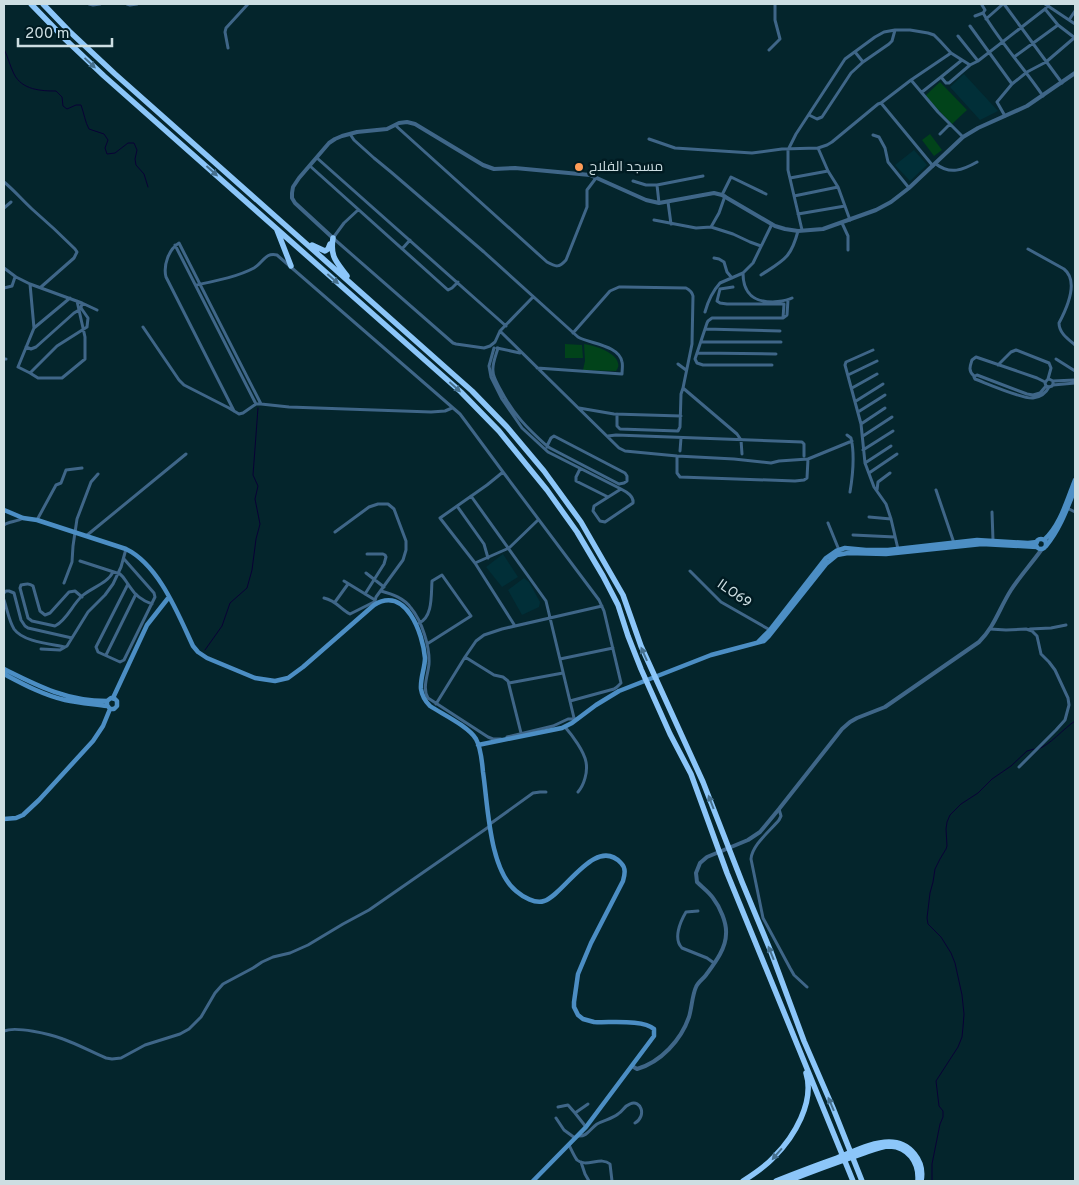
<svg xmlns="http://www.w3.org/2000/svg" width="1079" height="1185" font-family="Overpass,Cairo,sans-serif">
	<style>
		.built { fill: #012f38 }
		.green { fill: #01431a }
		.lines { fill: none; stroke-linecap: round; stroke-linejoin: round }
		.stream { stroke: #090136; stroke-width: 1 }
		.minor { stroke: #3f6688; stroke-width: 3 }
		.tertiary { stroke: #3f6688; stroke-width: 4 }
		.secondary { stroke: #4c8ec4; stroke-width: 4.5 }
		.motorway { stroke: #8cc6f9; stroke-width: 5.5 }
		.oneway { fill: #46708e }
		.poi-dot { fill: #fe9c57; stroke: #001b22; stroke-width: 2 }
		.labels { text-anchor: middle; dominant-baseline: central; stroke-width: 5; stroke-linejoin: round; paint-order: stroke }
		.poi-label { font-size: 14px; fill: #cddee2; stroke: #001b22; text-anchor: start }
		.street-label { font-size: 14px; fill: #cddee2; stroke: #001b22 }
	</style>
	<rect width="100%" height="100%" fill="#04252c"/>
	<path class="built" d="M964,74L987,99L998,111L980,120L950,87Z
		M914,150L927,165L910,181L895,165Z
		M503,554L518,577L502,587L486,567Z
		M524,578L529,582L540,602L539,607L522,615L508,590Z"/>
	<path class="green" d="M940,82L967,110L952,124L925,96Z
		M930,134L942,150L934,156L922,140Z
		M565,344L582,345L583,358H565Z
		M584,344C593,345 616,352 618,363C619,366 618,368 616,371L583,370L585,361Z"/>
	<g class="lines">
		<path class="stream" d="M4,49C8,57 10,66 14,74C22,90 41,91 56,91L62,97L63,106L67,109L76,105H81C84,113 85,122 89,129L104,134L108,140L105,148L107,154L115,153L128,143H134L137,150L135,159L136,165L144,174L148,187
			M205,650L222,626L230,603L247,588L252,570L256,539L260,524L255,499L258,486L253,475L258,408
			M1038,749C1049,746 1064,728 1075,721
			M932,1181V1164L940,1124L943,1117V1111L939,1106L936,1081L958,1047L962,1037L963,1027L964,1014L962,995L955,963L951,953L941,937L928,924L927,918L930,893L933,882L935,869L940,859L946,849L947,846L946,829L947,822L950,815L961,804L978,793L992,779L1011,766L1027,751L1034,749"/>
		<path class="minor" d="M89,4L93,5L100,4
			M127,4L130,5L137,4
			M1004,4L1062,83
			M1045,4L1075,24
			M1045,9L1058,25L1075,38
			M983,13C1000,42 1024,68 1043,96
			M975,16L983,13L985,10L982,5
			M986,19L1003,4
			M1069,20L1075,11
			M970,26L1012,84
			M958,36L978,61
			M228,48L225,32L226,28L248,4
			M769,50L780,39L775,20V4
			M855,52L863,62
			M1014,57L1058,25
			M941,77L962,60
			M911,80L938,112L963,137
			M922,92L941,77L946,83H949L970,65L978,61L1045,9L1049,4
			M881,103L911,80L951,53
			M809,115L817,119L822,117L851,73L863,62L889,44L892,41L895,30
			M1005,116L997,102L1012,84L1027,72L1046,62L1074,38
			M395,125L547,262C556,267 559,268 566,260L587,207V190L596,178
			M350,134L354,140L374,158L391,172L484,252L578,337C590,344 619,345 622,362C623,365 622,370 622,374L537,368
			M940,134L950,124
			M873,135L879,137L885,148L888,162L909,188
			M649,139L675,148L752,153L782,149L818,148L827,145L832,142L878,104L881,103L933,166
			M818,148L828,171L838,187L850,220
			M317,158L506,326
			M936,164C950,175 963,170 977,162
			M310,166L448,290L452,288L458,282
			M790,178L828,171
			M633,181L646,185H657L703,176
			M4,182C14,190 22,200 32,209C47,222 61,235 75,249L77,252L74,258L41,287
			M657,185L659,203
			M722,195L731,177L766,194
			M794,196L838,187
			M668,202L671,224
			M4,208L11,202
			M358,210L344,223L333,238L453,343L456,344L484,348L490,346L495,342L500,331L533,297
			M798,214L845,206
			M654,220L696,228L711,227L733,234L750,242L761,246
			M842,223L848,236V250
			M711,227L719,213L725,196
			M802,230L788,170V150L796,134L845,59L875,37L884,32L895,30H910L928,33L934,35L940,41L951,53L970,65
			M175,245L256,404
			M402,249L410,240
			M1028,249L1064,269C1079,281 1067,308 1059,323C1059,333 1068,339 1075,345
			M714,258L719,259L724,262L727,272L732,278
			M4,268L16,277L30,284L82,303L97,310
			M743,273C743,293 753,302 773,302C780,301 786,301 792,298
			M761,275C784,260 791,258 798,231
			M30,284L34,328L18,367L30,373L57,346L87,327L88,318L81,308L82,303
			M196,285C215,281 237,277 254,268C263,263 265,252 277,255L460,414L466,422L503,472L599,600L604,611L621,683L617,687L614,689L570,701
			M733,287L720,289L717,301L720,303L727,304H784
			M4,288L12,286L15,277
			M705,312C708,301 712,292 720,283L743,273L753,263L772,224
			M783,318L787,315L788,300
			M783,318L784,304
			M143,327L179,380L184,385L229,408L239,414L243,413L256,404H261L289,407L431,412L445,411L452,408
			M34,328L70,298
			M705,329L780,331
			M500,331L619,448L625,451L677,456L734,459L771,463L779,461L808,459L852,441
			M573,333L610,291L619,287H624L686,288C690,290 692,292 693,296L692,344L683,388L737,434L741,440L742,454
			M701,342H781
			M26,347L31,349L36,347L74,313L79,310
			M494,348L489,366L491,377L502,399L522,428L548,452L621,489L594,506L593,511L600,521L605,522L633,503C634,496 627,492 621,489
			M497,348L520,353
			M498,348C496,355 492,364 493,371C493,377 497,383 500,389C513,414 527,428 547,446V447
			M873,350L846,362L845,365L861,424L865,463L874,487L886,504L891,519L898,549
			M697,353L776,354
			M4,359H6
			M1056,359L1075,371
			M678,364L686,370
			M772,365H703L697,363L695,359L707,323L708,321L712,318H783
			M998,365L1011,352L1016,350L1049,363L1051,368L1048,379
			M30,373L38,378H62L85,359V337L77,301
			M848,375L877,361
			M974,376C968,371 970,366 972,360L976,357L1037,378L1045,382
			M1053,381L1075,380
			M1053,385L1075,383
			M1046,386L1040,393L1033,395L1027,394L977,375L975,376L974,377L975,379C988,384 1022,399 1033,398C1040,397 1046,393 1049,387L1052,386L1053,384V381L1049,379L1047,380L1045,383L1046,386L1049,387
			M852,388L877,374
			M856,401L883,384
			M579,408L614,414L681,416
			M234,411L166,277C163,265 169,249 179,243L261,404
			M858,412L885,395
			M617,414V426L620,429L678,431L680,427L681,394L683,388
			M861,424L885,408
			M847,435L851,438C855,455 853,474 850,492
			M554,436L625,473L627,476V481L624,483L619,484L550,448L547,446L551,438Z
			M608,436L616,435L802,442L804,444V456
			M863,436L892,417
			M863,450L893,431
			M680,451L681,438
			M677,456V473L680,477L795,481L804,480L807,478L808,459
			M865,463L891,446
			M580,469L576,477V481L608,497
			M503,472L487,485L440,518L475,563L515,626
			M869,473L897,454
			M877,490L878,482L890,473
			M936,490L954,543
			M471,496L546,601L574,718
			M457,506L484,544L488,558
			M1067,508L1075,512
			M992,512L993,540
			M869,517L891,519
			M37,520L56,485L61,483L66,470L82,468
			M828,523L839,550
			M4,525C9,521 17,522 23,518
			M335,532L369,507L378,504H388L394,509L406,541V550L403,560L376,597L374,605
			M853,535L895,537
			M86,536L186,454
			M124,559L154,593L155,597L124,660L120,662L98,652L96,647L128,584
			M80,561L120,574C125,578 126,582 130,587C135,595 143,601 152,604
			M475,563L509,548L538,520
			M690,571L721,602L770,630
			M366,573L384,587
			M344,581L375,600
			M64,583L72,562L73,546L77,519L91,482L98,474
			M381,591C392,594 404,598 411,608C422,621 430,647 429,664C428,675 422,688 428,698L488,737L493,739H501
			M4,593L6,591H9L14,593L21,620L25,626L28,628L72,638
			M365,594L384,564L386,557L385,555L383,554H367
			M82,597L75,591L69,592L50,613L45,615L40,611L33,586C29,583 26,584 21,585L20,588L28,618L32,621L55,626C67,620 72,605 82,596C91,588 108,583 113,572
			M324,598C337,601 340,609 350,614L374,602
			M4,600C7,609 9,621 14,629C23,642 51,644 65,647
			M335,602L348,584
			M419,623C433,617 431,595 432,581L442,575L471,616L427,644
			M990,629L1006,630L1026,629L1032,631L1037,636L1041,654L1049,662L1055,670L1068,698L1069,705L1065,720L1056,730L1019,767
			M1030,629L1051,628L1066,625
			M41,649L60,650L67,646L88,612L105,595L113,584L121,567L126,549
			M106,655L136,594
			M465,657L494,675L503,677L508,681L521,733
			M560,659L613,648
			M509,683L563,673
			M436,704L465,657L476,641L484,635L502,629L602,606
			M565,727C572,735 584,751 586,762C588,772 584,785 578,792
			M507,737L553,726L568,719H578
			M779,809L781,816L779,820C770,831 752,845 751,859L763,918L790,968L794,975L807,987
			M490,824L533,793L540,792H546
			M698,911L686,912C680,922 673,939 682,948L707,958L714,963
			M4,1031C16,1026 50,1034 63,1039C77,1044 92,1052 106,1058L112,1059L121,1058L145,1045L180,1034L189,1029L201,1017L215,993L223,984L253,968L262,962L273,957L290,953L308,945L343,924L369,910L490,826
			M558,1107L568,1105L575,1113
			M556,1118L564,1130L575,1138
			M586,1127L575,1113L588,1104
			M578,1136C587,1137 590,1129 597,1124C604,1120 612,1119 618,1114C623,1111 624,1106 630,1104C641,1099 647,1116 635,1123
			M569,1145C571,1149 574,1156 577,1160C586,1168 601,1156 610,1164L612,1181
			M581,1162L585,1174L589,1181"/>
		<path class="tertiary" d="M333,238L295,203L292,198V193L293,187L299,178L329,143L335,139L342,136L357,132L387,129L399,123L407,122L415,124L483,165L494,169L515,168L590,175L646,200L659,203L714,193L722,195L775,226L785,229L798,231L823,229L876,210L891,202L909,188L963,137L978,128L1027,106L1075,73
			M632,1066L637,1069C661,1062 681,1040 689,1017C692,1007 692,996 696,987C698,982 703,979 706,975C714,964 726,949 726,934C727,923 720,907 713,898C709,892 702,887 697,882L696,873L700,863L707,857L748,840L760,832L779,809L842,729L850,722L857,718L885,707L979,642C995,626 999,609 1011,590C1020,576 1032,563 1042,549"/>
		<path class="secondary" d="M4,510L23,518L37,520L126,549C159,565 178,614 193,646L198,652L207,658L255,678L275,681L288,678L303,667L374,605C406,585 423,634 425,658C425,668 420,678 421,689C422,696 425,701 430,706C442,714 468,726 476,739C481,748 482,761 483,772C488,805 489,869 516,891C523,897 535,904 544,901C564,895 595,835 621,863C626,868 625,874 623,881L591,943L578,974L574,1002V1007L578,1015L583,1019L594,1022C609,1023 643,1019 654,1029V1036L586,1127L533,1181
			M1036 544a5 5 0 1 1 10 0a5 5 0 1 1-10 0Z
			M1044,540C1060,526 1067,500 1075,480
			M1046,546C1060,529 1067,509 1075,489
			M758,642L770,630L826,558L836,551L845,548L866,550H888L977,540L1028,543L1037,542
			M4,669C38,686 67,701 107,701
			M4,674C23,684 43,695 65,700C79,703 93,704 107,706
			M113,698L147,625L169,597
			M478,745L562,728L572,723L596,705L619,691L711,655L764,641L768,637L826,564L837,555L848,553L886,554L982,544L1037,547
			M4,819L16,818L23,815L39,800L93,741L103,726L110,709L107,705V701L111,698L115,699L117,701V706L114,709H110"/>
		<path class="motorway" d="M31,4L66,40L104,76L461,392L499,431L547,490L577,532L603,576L618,605L628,636L641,669L670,734L691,774L727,873L853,1181
			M43,4L69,31L115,74L472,391L507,427L544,471L581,522L623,595L641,646L703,782L742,882L771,952L804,1041L833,1108L862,1181
			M277,230L291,266
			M333,238C330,257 336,261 347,276
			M312,245L325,251L328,249L330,244
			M743,1181C754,1174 765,1167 774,1157C794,1137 815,1102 806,1073
			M776,1181C796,1173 817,1165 837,1158C853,1152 872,1142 889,1142C910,1142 925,1161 921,1181
			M788,1181C813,1171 838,1162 864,1153C872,1150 881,1146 890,1146C908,1147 919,1162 918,1180"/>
	</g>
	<defs><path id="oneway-solid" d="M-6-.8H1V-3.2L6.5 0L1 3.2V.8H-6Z" transform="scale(1.25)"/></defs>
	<g class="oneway">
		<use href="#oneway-solid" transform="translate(90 63) rotate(43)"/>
		<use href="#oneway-solid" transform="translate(212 171) rotate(42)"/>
		<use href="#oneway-solid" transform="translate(333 279) rotate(41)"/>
		<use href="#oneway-solid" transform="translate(455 387) rotate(42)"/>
		<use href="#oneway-solid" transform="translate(644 654) rotate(-114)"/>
		<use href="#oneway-solid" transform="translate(711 802) rotate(-111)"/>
		<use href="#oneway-solid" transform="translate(771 953) rotate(-112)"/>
		<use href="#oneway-solid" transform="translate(831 1104) rotate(-113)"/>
		<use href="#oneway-solid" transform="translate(777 1154) rotate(131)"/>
	</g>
	<circle class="poi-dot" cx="579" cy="167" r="5"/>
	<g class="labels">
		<g class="poi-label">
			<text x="589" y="167">مسجد الفلاح</text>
		</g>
		<g class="street-label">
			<text transform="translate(734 594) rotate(35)">ILO69</text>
		</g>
	</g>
	<rect width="1079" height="1185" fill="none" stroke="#cddee2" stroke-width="10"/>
	<path d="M18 38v8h94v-8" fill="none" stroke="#cddee2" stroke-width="2.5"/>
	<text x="25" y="38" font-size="15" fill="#cddee2" stroke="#001b22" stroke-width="4" paint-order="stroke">200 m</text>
</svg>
